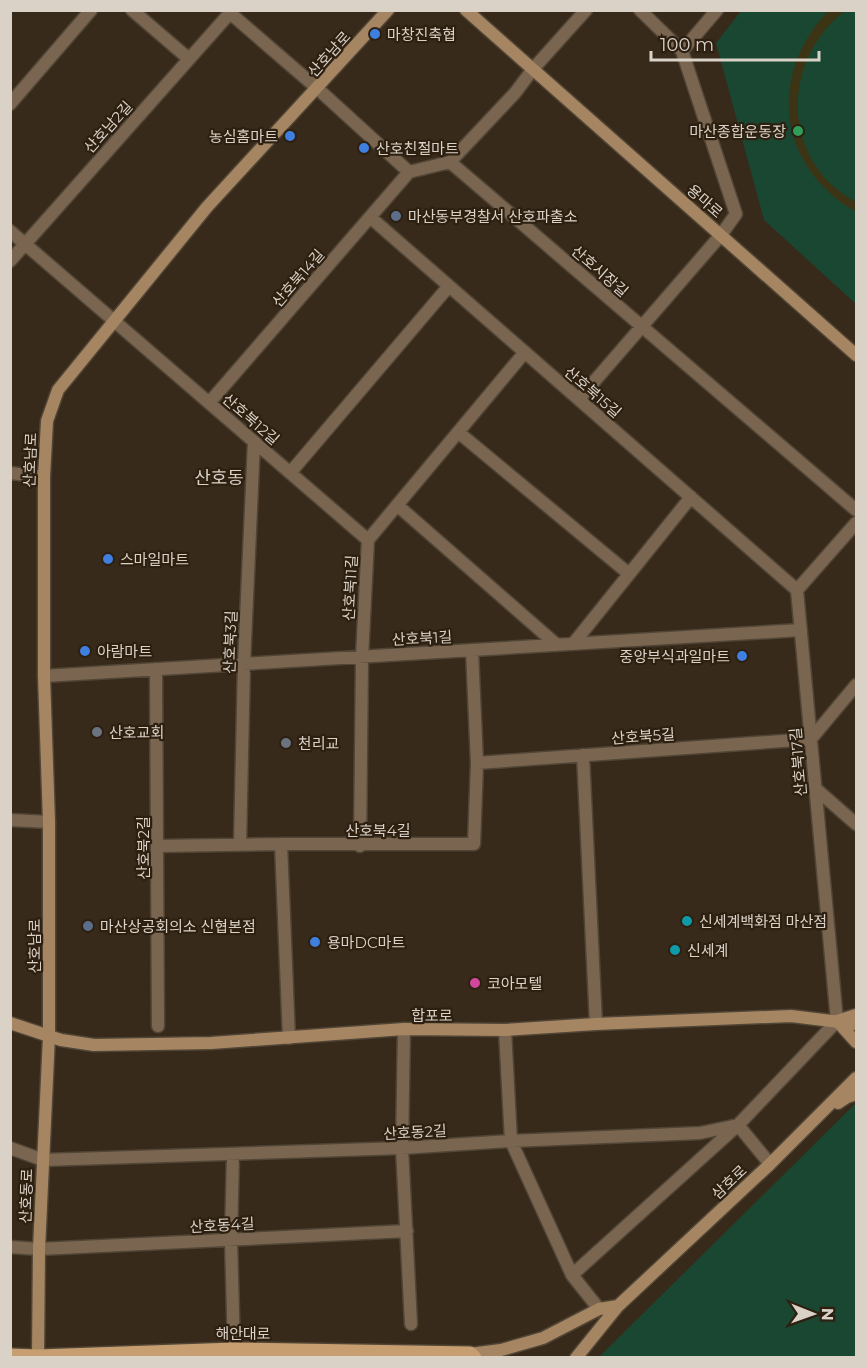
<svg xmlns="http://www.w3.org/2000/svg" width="867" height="1368" font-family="Montserrat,'Noto Sans KR',sans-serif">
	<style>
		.green { fill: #1a4731 }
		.sand { fill: #3c3414 }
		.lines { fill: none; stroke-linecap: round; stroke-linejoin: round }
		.minor-casing { stroke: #514536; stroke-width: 15 }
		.secondary-casing { stroke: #514536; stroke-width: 15 }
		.primary-casing { stroke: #514536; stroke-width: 18 }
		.minor { stroke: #7a6650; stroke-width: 12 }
		.secondary { stroke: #a68662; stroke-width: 12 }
		.primary { stroke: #c79e70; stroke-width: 15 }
		.shop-dot { fill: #3f7fe0; stroke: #2d2011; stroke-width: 2 }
		.leisure-dot { fill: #2e9e5b; stroke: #2d2011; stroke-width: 2 }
		.service-dot { fill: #5c6f8a; stroke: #2d2011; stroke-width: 2 }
		.worship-dot { fill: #6b7280; stroke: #2d2011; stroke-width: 2 }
		.culture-dot { fill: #0f9aa8; stroke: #2d2011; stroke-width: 2 }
		.hotel-dot { fill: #d1479c; stroke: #2d2011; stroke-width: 2 }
		.labels { text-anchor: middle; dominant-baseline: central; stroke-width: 4.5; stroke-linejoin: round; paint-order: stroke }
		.poi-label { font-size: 15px; fill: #dad1c7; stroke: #2d2011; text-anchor: start }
		.street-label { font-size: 15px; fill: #dad1c7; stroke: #2d2011 }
		.quarter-label { font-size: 18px; fill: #dad1c7; stroke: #2d2011 }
	</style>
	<rect width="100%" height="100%" fill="#372a1a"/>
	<path class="green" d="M741,11H856V304L764,220L716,43Z
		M856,1103V1357H599Z"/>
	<path class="sand" d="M828,11H845C780,60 781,162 856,202V211C842,205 830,194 820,183C773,130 782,60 828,11Z"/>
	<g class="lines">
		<defs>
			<path id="minor" d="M132,10L189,59
				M229,10L230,13L318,89L409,172L450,162
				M682,51L717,10
				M10,104L91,10
				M450,162L856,510
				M450,162L515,93L533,69L586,10
				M370,217L797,590
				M10,231L368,540
				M10,261L230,13
				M579,399L721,235L736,214L682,51L640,10
				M209,403L409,172
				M458,432L628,573
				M10,473L44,477
				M290,473L449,286
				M397,505L557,645
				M573,644L691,497
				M156,669L158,1026
				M44,676L801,630
				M583,755L596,1024
				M477,763L811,739L856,685
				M816,789L856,824
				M10,820L49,822
				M240,844L244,664L254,442
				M158,846L281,844
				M360,846L362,657L368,540L525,352
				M404,1029L402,1148L411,1324
				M505,1030L511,1141L572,1275L599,1309
				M289,1038L281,844H474L477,763L472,650
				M10,1148L43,1160L402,1148L511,1141L700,1133L738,1125L770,1164
				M233,1154L231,1240L234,1350
				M10,1247L39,1249L407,1231
				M572,1275L738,1125L837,1021L797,590L856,523"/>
			<path id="secondary" d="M466,10L856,355
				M856,1015L837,1021L856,1042
				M10,1023L61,1040L94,1045L211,1043L404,1029L505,1030L596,1024L791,1016L856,1024
				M838,1103L847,1097L856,1094
				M470,1354L501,1350L543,1338L599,1309L618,1306
				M38,1357L39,1249L49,1036V822L44,676V477L47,421L58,390L207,207L388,10
				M576,1358L618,1306L770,1164L856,1078"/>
			<path id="primary" d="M10,1356L38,1357L234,1350L470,1354L474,1358"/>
		</defs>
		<use href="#minor" class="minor-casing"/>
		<use href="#secondary" class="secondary-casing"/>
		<use href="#primary" class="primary-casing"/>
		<use href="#minor" class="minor"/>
		<use href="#secondary" class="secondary"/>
		<use href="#primary" class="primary"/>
	</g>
	<g class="shop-dot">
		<circle cx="375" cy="34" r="6"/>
		<circle cx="290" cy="136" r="6"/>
		<circle cx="364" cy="148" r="6"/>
		<circle cx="108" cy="559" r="6"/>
		<circle cx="85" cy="651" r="6"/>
		<circle cx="742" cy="656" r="6"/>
		<circle cx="315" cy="942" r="6"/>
	</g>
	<circle class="leisure-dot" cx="798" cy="131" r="6"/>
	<g class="service-dot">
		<circle cx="396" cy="216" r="6"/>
		<circle cx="88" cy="926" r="6"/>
	</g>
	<g class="worship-dot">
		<circle cx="97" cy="732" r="6"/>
		<circle cx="286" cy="743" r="6"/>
	</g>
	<g class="culture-dot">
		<circle cx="687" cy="921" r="6"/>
		<circle cx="675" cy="950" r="6"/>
	</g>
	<circle class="hotel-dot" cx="475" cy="983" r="6"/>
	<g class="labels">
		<g class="poi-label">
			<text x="387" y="34">마창진축협</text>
			<text x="786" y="131" text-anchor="end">마산종합운동장</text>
			<text x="278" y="136" text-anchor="end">농심홈마트</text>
			<text x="376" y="148">산호친절마트</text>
			<text x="408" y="216">마산동부경찰서 산호파출소</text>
			<text x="120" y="559">스마일마트</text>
			<text x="97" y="651">아람마트</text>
			<text x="730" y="656" text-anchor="end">중앙부식과일마트</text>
			<text x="109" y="732">산호교회</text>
			<text x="298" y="743">천리교</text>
			<text x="699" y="921">신세계백화점 마산점</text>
			<text x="100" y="926">마산상공회의소 신협본점</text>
			<text x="327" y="942">용마DC마트</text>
			<text x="687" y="950">신세계</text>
			<text x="487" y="983">코아모텔</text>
		</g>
		<g class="street-label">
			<text transform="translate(329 54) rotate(-48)">산호남로</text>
			<text transform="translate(108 127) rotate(-48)">산호남2길</text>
			<text transform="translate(705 201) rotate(41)">용마로</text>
			<text transform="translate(600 271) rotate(41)">산호시장길</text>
			<text transform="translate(298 278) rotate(-49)">산호북14길</text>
			<text transform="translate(593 392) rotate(41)">산호북15길</text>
			<text transform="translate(251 419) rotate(41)">산호북12길</text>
			<text transform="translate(30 460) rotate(-88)">산호남로</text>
			<text transform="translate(350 588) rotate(-87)">산호북11길</text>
			<text transform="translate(422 638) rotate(-3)">산호북1길</text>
			<text transform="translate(230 642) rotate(-88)">산호북3길</text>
			<text transform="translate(643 736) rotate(-4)">산호북5길</text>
			<text transform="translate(798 762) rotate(-95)">산호북17길</text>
			<text x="378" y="830">산호북4길</text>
			<text transform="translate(143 848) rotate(-90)">산호북2길</text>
			<text transform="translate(34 946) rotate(-90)">산호남로</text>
			<text x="432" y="1015">합포로</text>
			<text transform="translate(415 1132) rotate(-3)">산호동2길</text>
			<text transform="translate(729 1182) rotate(-43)">삼호로</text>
			<text transform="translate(26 1196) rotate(-88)">산호동로</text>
			<text transform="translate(222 1225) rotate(-3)">산호동4길</text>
			<text x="243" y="1333">해안대로</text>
		</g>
		<g class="quarter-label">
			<text x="219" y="478">산호동</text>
		</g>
	</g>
	<rect width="867" height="1368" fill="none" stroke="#dad1c7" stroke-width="24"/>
	<g transform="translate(813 1314) rotate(91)" stroke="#2d2011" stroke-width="4.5" paint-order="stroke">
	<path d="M0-4.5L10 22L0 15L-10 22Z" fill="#dad1c7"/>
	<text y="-9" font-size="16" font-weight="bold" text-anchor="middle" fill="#dad1c7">N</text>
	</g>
	<path d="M651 51v9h168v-9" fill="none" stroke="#dad1c7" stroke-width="3"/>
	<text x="660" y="51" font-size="18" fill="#dad1c7" stroke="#2d2011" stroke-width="4.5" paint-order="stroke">100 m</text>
</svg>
